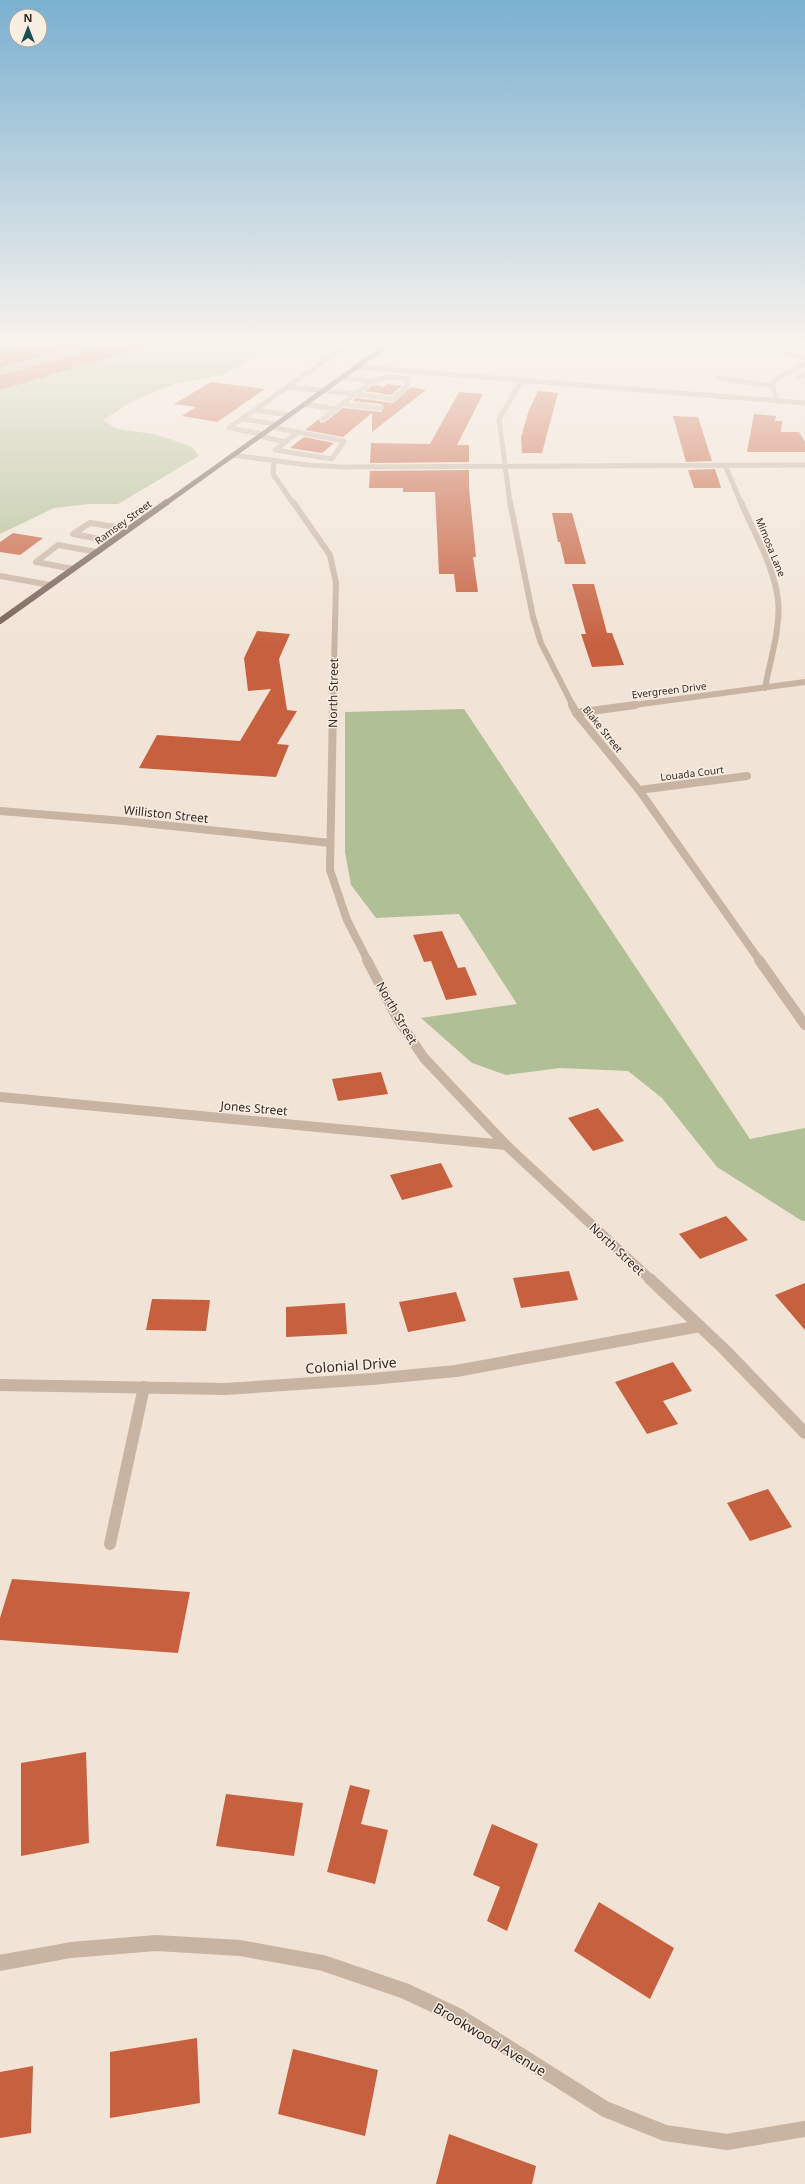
<svg xmlns="http://www.w3.org/2000/svg" width="805" height="2184" font-family="'Noto Sans',sans-serif">
	<style>
		.green { fill: #b1bf97 }
		.building { fill: #c6603f }
		.lines { fill: none; stroke-linecap: round; stroke-linejoin: round }
		.minor-far5 { stroke: #c8b4a3; stroke-width: 5 }
		.minor-far4 { stroke: #c8b4a3; stroke-width: 6 }
		.minor-far3 { stroke: #c8b4a3; stroke-width: 8 }
		.minor-far2 { stroke: #c8b4a3; stroke-width: 10 }
		.minor-far1 { stroke: #c8b4a3; stroke-width: 12 }
		.minor { stroke: #c8b4a3; stroke-width: 16 }
		.major-far1 { stroke: #756056; stroke-width: 5 }
		.major { stroke: #756056; stroke-width: 6 }
		.labels { text-anchor: middle; dominant-baseline: central; stroke-width: 3; stroke-linejoin: round; paint-order: stroke }
		.far-street-label { font-size: 10px; fill: #332925; stroke: #f9eee2 }
		.street-label { font-size: 12px; fill: #332925; stroke: #f9eee2 }
		.near-street-label { font-size: 14px; fill: #332925; stroke: #f9eee2 }
	</style>
	<rect width="100%" height="100%" fill="#f1e4d6"/>
	<path class="green" d="M0,341H367V343L286,341L260,344L244,364L221,375L176,383L133,401L103,420L117,429L154,434L191,446L199,456L118,504H89L54,508L0,534Z
		M464,709L750,1139L805,1128V1221H802L717,1167L662,1098L628,1071L560,1068L506,1075L472,1063L421,1018L517,1004L459,914L376,918L351,885L345,852V712Z"/>
	<path class="building" d="M41,341H93L0,368V352Z
		M110,341H145L146,346L0,390V376L107,345Z
		M211,382L265,389L217,422L182,416L196,407L174,404Z
		M387,384L402,386L391,395L365,391L373,385L383,387Z
		M411,387L426,390L372,432V413L343,437L305,430L319,419L321,423L325,422L343,408L381,412L384,408L381,404L353,401L356,398L393,403Z
		M538,391L558,393L542,453H522L521,437L529,410Z
		M459,392L483,394L457,445H469V462L370,463L371,443L430,444Z
		M754,414L776,416L775,421H782L781,432H799L805,442V452H747Z
		M673,416L698,417L712,461L686,462Z
		M304,437L334,443L322,453L290,448Z
		M715,469L721,488H694L688,470Z
		M469,470V488L476,557H473L478,592H456L454,574H439L435,492H403V488H369L370,471Z
		M552,513H572L586,564H565L560,542H558Z
		M13,533L43,538L20,555L0,552V542Z
		M572,584H594L607,633H612L624,665L592,667L581,634H586Z
		M257,631L290,634L279,659L287,710L297,711L277,744L289,745L276,777L139,768L157,735L240,741L271,689L248,691L244,658Z
		M442,931L458,968L465,967L477,995L446,1000L431,961L424,962L413,935Z
		M381,1072L388,1094L338,1101L332,1079Z
		M598,1108L624,1141L593,1151L568,1118Z
		M441,1163L453,1187L402,1200L390,1175Z
		M726,1216L748,1240L700,1259L679,1234Z
		M569,1271L578,1300L521,1308L513,1278Z
		M805,1283V1330L775,1295Z
		M456,1292L466,1321L408,1332L399,1302Z
		M152,1299L210,1300L206,1331L146,1330Z
		M345,1303L347,1334L286,1337V1307Z
		M673,1362L692,1391L663,1401L678,1424L647,1434L615,1382Z
		M768,1489L792,1527L750,1541L727,1503Z
		M12,1579L190,1592L178,1653L0,1640V1618Z
		M86,1752L89,1843L21,1856V1763Z
		M350,1785L370,1790L361,1824L388,1830L375,1884L327,1872Z
		M226,1794L303,1803L294,1856L216,1846Z
		M492,1824L538,1844L507,1931L487,1921L500,1887L473,1875Z
		M599,1902L674,1948L650,1999L574,1951Z
		M197,2038L200,2103L110,2118V2052Z
		M293,2049L378,2070L365,2136L278,2114Z
		M33,2066L31,2133L0,2138V2072Z
		M449,2134L536,2166L532,2184H436Z"/>
	<g class="lines">
		<path class="minor-far5" d="M770,341L788,354L805,358
			M356,367L805,403
			M0,372L106,341
			M390,377L409,379L407,387L392,399L355,394L372,381Z
			M799,377L805,374
			M341,378L372,381
			M717,378L772,386
			M288,387L355,394
			M777,400L772,386L776,379L805,364
			M304,404L336,409
			M343,404L380,408
			M255,410L289,415
			M242,419L276,424
			M323,419L355,394
			M271,427L344,441L332,459L275,450L297,433
			M229,428L350,343L384,347
			M229,428L262,434
			M259,436L286,442
			M232,455L308,465L342,467L805,465
			M274,461L273,474L293,503
			M725,465L741,503
			M510,503L499,419L522,380"/>
		<path class="minor-far4" d="M293,502L330,555L336,583L333,706
			M510,502L533,617L541,643L573,706
			M741,502C754,533 774,566 778,600C781,628 770,660 765,688
			M111,541L73,534L90,523L128,529
			M73,569L36,562L58,545L97,552
			M0,576L50,585
			M627,706L805,682"/>
		<path class="minor-far3" d="M333,705L330,870L347,920L368,961
			M572,705L576,713L639,790L760,961
			M576,713L635,705
			M639,790L747,776
			M0,811L124,821L330,843"/>
		<path class="minor-far2" d="M367,960L397,1018L424,1058L506,1145L651,1280
			M759,960L805,1025
			M0,1097L506,1145"/>
		<path class="minor-far1" d="M650,1279L725,1350L805,1433
			M0,1385L225,1389L372,1379L456,1371L700,1326
			M110,1544L144,1387"/>
		<path class="minor" d="M0,1963L71,1950L156,1943L240,1948L323,1963L405,1991L458,2016L605,2109L665,2133L727,2142L805,2129"/>
		<path class="major-far1" d="M166,503L393,341"/>
		<path class="major" d="M0,621L167,502"/>
	</g>
	<linearGradient id="sky" x2="0" y2="1"><stop stop-color="#7ab0d0"/><stop offset="0.53" stop-color="#f9f3ed"/><stop offset="1" stop-color="#f9f3ed" stop-opacity="0"/></linearGradient>
	<rect width="805" height="646" fill="url(#sky)"/>
	<g class="labels">
		<g class="far-street-label">
			<text transform="translate(123 522) rotate(-36)">Ramsey Street</text>
			<text transform="translate(771 547) rotate(68)">Mimosa Lane</text>
			<text transform="translate(669 690) rotate(-7)">Evergreen Drive</text>
			<text transform="translate(603 729) rotate(51)">Blake Street</text>
			<text transform="translate(692 773) rotate(-7)">Louada Court</text>
		</g>
		<g class="street-label">
			<text transform="translate(333 693) rotate(-89)">North Street</text>
			<text transform="translate(166 814) rotate(6)">Williston Street</text>
			<text transform="translate(397 1013) rotate(60)">North Street</text>
			<text transform="translate(254 1108) rotate(5)">Jones Street</text>
			<text transform="translate(617 1249) rotate(43)">North Street</text>
		</g>
		<g class="near-street-label">
			<text transform="translate(351 1365) rotate(-4)">Colonial Drive</text>
			<text transform="translate(490 2039) rotate(31)">Brookwood Avenue</text>
		</g>
	</g>
	<g transform="translate(28 28)"><circle r="19" fill="#f9eee2" stroke="#aa9f96"/>
	<path d="M0-3L7 15L0 10L-7 15Z" fill="#1b5054"/>
	<text y="-6" font-size="11" font-weight="bold" text-anchor="middle" fill="#332925">N</text>
	</g>
</svg>
